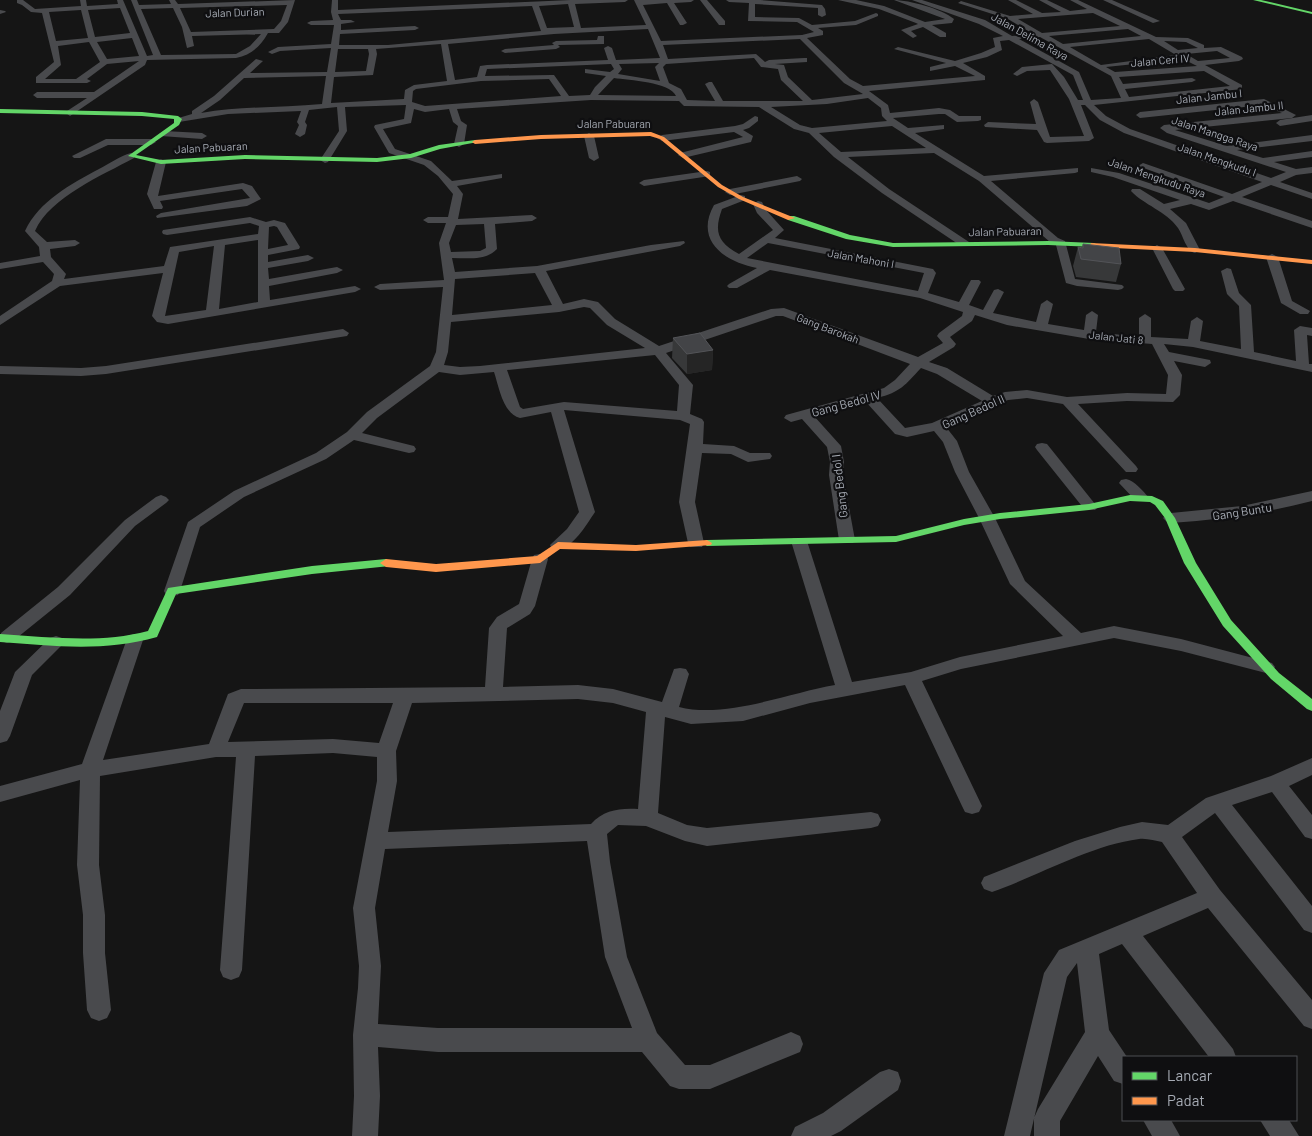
<svg xmlns="http://www.w3.org/2000/svg" width="1312" height="1136" font-family="Barlow,sans-serif">
	<style>
		.lines { fill: none; stroke-linecap: round; stroke-linejoin: round }
		.street { fill: #494a4d; fill-rule: evenodd }
		.fast { fill: #63d668; fill-rule: evenodd }
		.slow { fill: #ff974d; fill-rule: evenodd }
		.wall { fill: #373839 }
		.shaded-wall { fill: #252525 }
		.building { fill: #434447; stroke: #535458 }
		.labels { text-anchor: middle; dominant-baseline: central; stroke-width: 4.5; stroke-linejoin: round; paint-order: stroke }
		.far-street-label { font-size: 11px; fill: #a7acb5; stroke: #0f0f11 }
		.street-label { font-size: 12px; fill: #a7acb5; stroke: #0f0f11 }
	</style>
	<rect width="100%" height="100%" fill="#151515"/>
	<g class="lines">
		<path class="street" d="M17,0H23L35,9L81,6L80,0H86L87,6L118,4L117,0H123L147,56L153,55L131,0H137L139,5L171,4L169,0H175L178,4L295,0L288,22L279,33H268C260,47 251,55 236,58L147,60L145,65L70,116L66,113L67,111L87,98H37L33,95L37,92H94L139,61L107,64L87,79L91,81L87,83H36V77L54,62L42,13L31,12L22,5L17,3ZM287,5L281,21L274,29L191,32L180,8ZM120,8L130,33L95,37L88,10ZM173,8L182,27L187,48L194,46L192,36L261,34L250,46L236,54L161,55L141,9ZM81,10L88,38L56,41L49,12ZM132,38L139,56L107,59L97,42ZM89,42L100,62L76,79H45L61,65L58,46Z
			M332,0H338V10L571,0H628L625,2L575,4L581,28L646,25L634,0H694L691,2L674,3L687,23L683,25H680L667,3L643,5L661,41L802,35L814,32L797,22L748,21L749,3L729,2L726,0H760L822,5L825,9L826,15L822,17L818,15V8L755,4V17L799,18L812,25L855,21L876,13L878,14V16L856,25L818,28L823,31V35L807,38L850,79L863,86L975,76L955,66L930,71V67L946,63L894,49L898,47L955,61L981,53L995,47L993,38L1003,36L979,24L912,0H922L985,20L1012,36L1033,34L1008,19L958,3L961,1L1010,16L1033,14L1008,0H1016L1042,13L1061,12L1039,0H1047L1070,11L1087,9L1070,0H1078L1156,37L1188,38L1204,45V48L1221,47L1242,57L1243,59L1239,61L1205,65L1242,85V89L1094,105L1106,116L1130,129L1271,178L1286,172L1167,133L1160,128L1164,125L1282,113L1263,105L1140,118L1136,115L1140,112L1264,99L1296,115L1292,118L1175,130L1227,146L1312,135V141L1237,150L1263,158L1312,151V157L1274,162L1296,169L1312,167V173L1296,175L1280,182L1312,193V199L1271,185L1242,197L1312,221V228L1233,201L1209,210L1191,204L1170,209L1186,223L1200,250L1195,253C1186,251 1183,235 1178,228C1166,211 1144,205 1131,191L1132,189H1140L1164,204L1180,200L1113,177L1091,172V168L1119,173L1209,203L1224,197L1138,166L1143,163L1146,164L1232,194L1262,182L1124,133L1100,120L1085,105H1081L1094,138L1089,141L1047,143L1044,142L1037,130L985,127L984,125L988,122L1036,124L1030,102L1034,99L1038,102L1050,137L1084,136L1069,99L1052,73L1050,70L1027,71L1017,76L1013,74L1022,67L1052,64L1064,77L1078,100H1083L1073,75L1009,40L1000,41L1002,50L987,57L963,63L985,76V80L869,91L888,105L890,113L939,108L950,110L959,116H981V120L978,121L957,122L945,114H939L893,118L908,128L944,125V129L915,133L984,176L1078,168V172L1075,173L991,181L1058,238L1065,241L1075,279L1122,285L1124,287L1122,289L1118,290L1077,286L1066,283L1056,245L1050,242L979,181L934,153L848,157L889,189L969,242L970,244L969,246H961L882,193L834,157L809,133L794,129L759,107L684,106L679,101L591,100L457,109L461,121L467,125L464,144L459,147L454,144L458,126L453,122L449,109L425,112L414,109L411,123L383,129L395,149L431,161L452,181L502,174V178L457,186L463,194L458,219L532,215L537,218L532,221L495,224L497,249C486,261 467,258 452,258L455,272L537,266L651,245L684,241L685,243L680,246L546,271L563,304L584,299L598,302L615,319L659,346L771,309L784,308L918,357L943,343L937,336L939,333L962,316L963,312L920,298L770,270L737,288H729L727,286L729,284L757,268C725,262 694,241 714,205L741,195L745,196V200L722,209C714,231 717,242 739,254L773,230L757,213L753,204L758,201L762,202L766,210L784,230L775,238L933,269L936,273L928,293L959,302L971,280H979L981,282L969,305L983,310L994,290L998,289L1004,292L993,313L1036,322L1041,304L1047,300L1053,304L1048,324L1084,330L1086,315L1092,311L1098,315L1096,332L1139,337V318L1145,314L1151,318V337L1188,339L1191,321L1197,317L1203,321L1200,341L1241,349L1239,306L1227,294L1221,271L1227,268L1231,269L1239,293L1251,305L1254,352L1296,361L1294,330L1300,326L1312,328V336L1307,335L1309,364H1312V372L1193,347L1164,344L1169,352L1210,360L1211,363L1205,367L1174,361L1182,375L1180,395L1173,402L1127,401L1078,404L1136,466L1138,469L1136,472H1126L1063,404L1027,398L1008,400L946,427L957,441L969,472L995,518L1025,581L1081,633L1114,626L1181,639L1272,663L1275,667L1272,671L1266,673L1181,651L1114,638L961,669L922,681L982,806L979,812L972,814L965,812L962,806L905,685L810,703L743,721L691,724L665,717L658,813L687,825L707,828L871,812L878,814L881,820L878,826L871,828L707,846L685,841L646,826L618,825L607,834L610,862L627,957L657,1033L685,1065H710L791,1032L800,1036L803,1044L800,1052L710,1089H679L670,1086L642,1052H438L378,1047L380,1096L378,1136H352L354,1096L353,1035L358,988L359,966L353,908L377,781V757L333,753L255,756L242,970L239,977L231,980L223,977L220,970L236,757H216L100,776L99,865L105,915V953L111,1010L107,1018L99,1021L91,1018L87,1010L83,953V915L77,865L80,780L0,802V786L82,764L128,636L134,634L140,636L143,640L103,760L209,744L228,694L241,689L485,687L489,628L497,617L519,604L532,559L534,555L540,554L546,555L548,559L535,606L530,614L507,628L503,687L578,685L613,689L662,702L674,669L680,668L686,669L689,674L679,707C726,719 788,693 835,685L791,541L793,538H805L807,541L852,682L911,672L960,657L1063,636L1010,584L979,518L955,472L943,442L934,431L907,437L895,434L866,402L814,416L841,446L844,462L843,475L855,540L853,543H841L839,540L829,475L830,462L827,447L802,419L791,422L784,418L786,415L884,388L895,380L910,364L783,316H776L666,353L693,385L690,414L702,419L704,422L703,444L734,446L750,453H770L772,456L770,459L748,462L731,454L702,453L695,502L704,543L702,547H690L688,543L679,502L690,424L680,420L564,410L595,512C586,525 571,553 552,549L550,545L567,529L579,512L551,412L520,418C503,414 499,387 494,372L460,375L439,372L377,418L362,433L414,446L416,449L414,452L409,453L354,440L326,459L244,497L200,527L180,591L178,595L172,596L166,595L164,591L188,522L234,491L316,453L347,432L367,412L430,366L436,352L443,287L380,290L374,287L380,284L444,280L439,243L446,223H428L423,220L428,217H448L453,194L438,176L424,165L389,153L374,127L375,125L404,119L406,105L345,107L347,131L328,162L325,163L320,160L339,131L337,107L309,110L305,122L307,125L305,134L300,137L295,134L299,125L297,122L301,111L228,114L179,122L175,119L192,114V111L214,96L256,59L263,61L250,73L327,72L331,48L280,51L272,54L268,52L278,47L331,44L334,25H311L307,23L311,21L333,20L331,12ZM568,4L574,27L547,28L539,6ZM532,6L541,31L388,45H339L340,34L415,30L419,28L415,26L341,30V24L355,22L351,20H341L338,14ZM1093,13L1120,26L1042,33L1018,19ZM648,29L660,58L616,60L612,48L608,46L604,48L608,60L487,65L480,66L477,77L455,80L448,44L554,34ZM1128,29L1141,36L1063,44L1049,36ZM1040,37L1111,76L1121,98L1091,100L1079,72L1019,39ZM800,39L844,83L863,94L812,100L788,77L784,65L775,64L807,62V58H804L769,60L765,62L756,54L668,59L663,45ZM1149,39L1176,55L1101,65L1070,47ZM1164,41L1186,42L1198,48L1178,50ZM441,44L447,81L414,85L405,90L404,99L331,103L334,77L373,75L377,54L376,49ZM338,49H368L369,54L366,71L335,72ZM1217,51L1230,58L1198,61L1186,54ZM754,58L761,67L778,69L781,80L803,101H723L712,82H709L705,84L715,101L687,100L681,89L669,83L663,67L666,64ZM1183,59L1197,66L1115,72L1106,67ZM659,63L655,67L660,81L618,74L622,69L619,64ZM611,64L614,69L610,72L585,69V73L606,76L595,87L590,95L569,96L554,75H551L485,76L487,69ZM1204,71L1230,86L1129,97L1125,89L1192,82L1196,80L1192,78L1123,84L1119,77ZM326,76L322,104C282,108 241,106 201,113L220,100L244,78ZM614,78C629,80 670,82 676,96L598,95ZM549,79L561,96L425,106L412,102L413,91L416,89L481,81ZM868,98L881,108L882,116L887,121L812,128L800,125L771,107L827,104ZM892,126L926,148L841,152L819,133ZM484,224L486,248L480,251L451,252L449,243L456,225ZM768,243L924,273L918,291L747,258ZM535,273L552,305L452,315L455,279ZM584,307L590,308L607,325L645,348L480,366L460,367L444,365L448,352L451,322L559,312ZM975,315L1007,325L1089,339L1152,344L1168,375L1166,394L1127,393L1067,397L1027,390L1005,392L993,396L947,368L929,362L954,347L956,344L950,337L972,321ZM655,355L679,385L677,411L564,402L523,409L520,407L507,370ZM921,368L937,374L982,401L932,423L905,428L877,398C901,392 905,385 921,368ZM578,699L613,703L646,712L638,809C619,808 604,810 591,824L388,832L397,781L396,751L412,703ZM244,703H393L379,743L333,739L228,742ZM587,841L605,957L632,1028H438L378,1024L381,966L375,908L385,849Z
			M700,0H707L725,21V25H719Z
			M838,0H856L884,6L925,22L945,19L894,0C909,0 942,9 954,19L952,23L932,25L946,33V37H940L923,27L911,31L917,36L913,38L901,30L918,24L916,23L879,9Z
			M1103,0H1112L1160,21L1153,23Z
			M0,10L5,11L6,12L0,14Z
			M598,36H604V44L558,45L560,47L556,49L505,53L501,51L505,49L554,45L552,43L556,41L597,40Z
			M1312,115V121L1280,126L1276,123L1280,120Z
			M755,116L758,117V121L749,128L743,130L753,136L751,142L683,158L678,155L680,153L743,137L734,132L662,141L657,138L662,135L735,126L743,124Z
			M164,131L202,133L207,136L202,139L161,136L159,134Z
			M589,133L594,136L599,158L594,161L589,158L584,136Z
			M106,139H151L156,142L151,145H108L80,158H74L72,156Z
			M131,153L134,154V158C103,175 50,197 35,231L47,242L75,240L80,243L75,246L50,249L51,257L66,274L64,279L164,266L170,247L258,234L259,226L250,223L167,235L163,234L162,232L163,230L250,217L266,222L274,220L285,223L300,247L299,249L268,255V262L308,255L314,258L308,261L268,268L269,279L337,267L343,270L337,273L269,286L270,300L355,286L361,289L355,292L168,324L157,322L152,316L163,273L60,286L0,325V316L52,281L54,274L43,262L0,269V263L40,256L39,247L25,231C39,201 71,184 99,169C109,164 120,156 131,153ZM274,226L277,227L288,245L268,249L269,227ZM258,240V302L219,309L225,245ZM214,246L206,310L165,316L179,252Z
			M161,159L166,162L158,196L243,183L252,186L261,199L247,206L157,218L156,216L161,213L250,198L242,189L160,201L163,207L162,209H154L147,194L156,162Z
			M707,171L710,172V176L644,186L639,183L644,180Z
			M797,176L802,179L800,181L730,195L725,192L730,189Z
			M1157,245L1162,248L1185,289L1183,291H1175L1173,289L1152,248Z
			M1272,254L1278,257L1292,301L1310,311L1308,314H1300L1281,303L1266,257Z
			M343,329L349,333L347,336L106,374L81,376L0,374V366L81,368L106,366Z
			M1042,443L1047,444L1095,504L1098,507L1095,510H1085L1037,450L1035,447L1037,444Z
			M1126,479C1135,481 1143,491 1149,498L1146,501H1136L1119,483L1121,480Z
			M1312,491V501C1266,513 1219,520 1171,523L1166,521L1163,518L1166,515L1171,513L1242,506Z
			M161,495L166,497L169,500L166,503L135,526L70,595L13,641L7,643L1,641V633L58,587L125,520L156,497Z
			M56,636L62,638L65,642L32,675L10,736L7,741L0,743V711L15,672L50,638Z
			M1312,758V775L1289,786L1312,815V839L1305,837L1272,792L1232,805L1312,906V933L1304,930L1215,813L1182,837L1220,890L1312,1000V1029L1304,1026L1208,908L1143,936L1233,1049L1236,1057H1209L1122,944L1099,954L1109,1030L1127,1057H1123V1084L1114,1081L1098,1056L1060,1121V1136H1034V1118L1038,1109L1085,1032L1077,963L1067,977L1030,1136H1004L1044,973L1059,950L1197,893L1162,842C1155,841 1147,838 1139,839C1091,845 1038,876 992,892L984,889L981,883L984,877L1075,841L1120,827L1142,822L1168,825L1206,798L1271,776Z
			M889,1069L898,1072L901,1081L898,1090L841,1131L831,1136H791L795,1127L823,1113L880,1072Z
			M1143,1120H1171L1180,1136H1152Z
			M1260,1120H1289L1299,1136H1270Z"/>
		<path class="fast" d="M1253,0H1261L1312,12V14Z
			M0,109L142,112L178,116L182,119L179,125L136,155L161,160L245,155L377,158L410,154L439,145L475,140L478,142L440,149L411,158L377,162L245,159L161,164L128,156L174,123V119L142,116L0,113Z
			M788,216H794L850,235L893,243L1048,241L1094,243L1098,245L1094,247L1048,245L893,247L846,239L788,220Z
			M1130,495L1152,496L1163,501L1175,518L1196,563L1231,620L1279,673L1312,699V711L1307,709L1271,679L1223,626L1184,563L1165,518L1155,505L1150,502L1130,501L1089,510L1000,519L964,525L896,542L707,546L702,543L707,540L896,536L964,519L1000,513L1089,504Z
			M386,559L392,563L390,566L312,574L176,594L157,637C105,652 53,646 0,642V634C50,637 99,644 148,631L168,588L312,566Z"/>
		<path class="slow" d="M651,132L664,137L722,185L743,197L795,218L788,220L739,199L718,187L660,139L650,136L541,139L475,144L472,142L475,140L541,135Z
			M1091,243L1195,248L1312,260V264L1195,252L1094,247L1090,245Z
			M707,540L712,543L711,545L636,551L560,549L540,563L436,572L386,567L380,563L386,559L436,564L537,556L558,542L636,545Z"/>
	</g>
	<path class="wall" d="M1083,244L1121,264L1116,282L1076,277L1073,266L1078,247L1082,248Z
		M673,338L713,350L712,370L687,374L672,358Z"/>
	<path class="shaded-wall" d="M713,350L712,370L687,374V354Z"/>
	<path class="building" d="M1083,244L1119,248L1121,264L1081,259L1078,247L1083,248Z
		M700,333L713,350L687,354L673,338Z"/>
	<g class="labels">
		<g class="far-street-label">
			<text transform="translate(235 12) rotate(-2)">Jalan Durian</text>
			<text transform="translate(1030 36) rotate(29)">Jalan Delima Raya</text>
			<text transform="translate(1160 60) rotate(-5)">Jalan Ceri IV</text>
			<text transform="translate(1209 96) rotate(-6)">Jalan Jambu I</text>
			<text transform="translate(1249 108) rotate(-6)">Jalan Jambu II</text>
			<text x="614" y="123">Jalan Pabuaran</text>
			<text transform="translate(1215 133) rotate(18)">Jalan Mangga Raya</text>
			<text transform="translate(211 147) rotate(-3)">Jalan Pabuaran</text>
			<text transform="translate(1217 159) rotate(19)">Jalan Mengkudu I</text>
			<text transform="translate(1157 177) rotate(19)">Jalan Mengkudu Raya</text>
			<text transform="translate(1005 231) rotate(-1)">Jalan Pabuaran</text>
			<text transform="translate(861 258) rotate(10)">Jalan Mahoni I</text>
			<text transform="translate(828 328) rotate(21)">Gang Barokah</text>
			<text transform="translate(1116 337) rotate(6)">Jalan Jati 8</text>
		</g>
		<g class="street-label">
			<text transform="translate(846 403) rotate(-15)">Gang Bedol IV</text>
			<text transform="translate(973 411) rotate(-24)">Gang Bedol II</text>
			<text transform="translate(839 486) rotate(-97)">Gang Bedol I</text>
			<text transform="translate(1242 511) rotate(-9)">Gang Buntu</text>
		</g>
	</g>
	<rect x="1122" y="1056" width="175" height="65" fill="#0f0f11" stroke="#4c4e53"/>
	<rect x="1132" y="1072" width="25" height="8" fill="#63d668" stroke="#4c4e53"/>
	<text x="1167" y="1081" font-size="15" fill="#a7acb5">Lancar</text>
	<rect x="1132" y="1097" width="25" height="8" fill="#ff974d" stroke="#4c4e53"/>
	<text x="1167" y="1106" font-size="15" fill="#a7acb5">Padat</text>
</svg>
